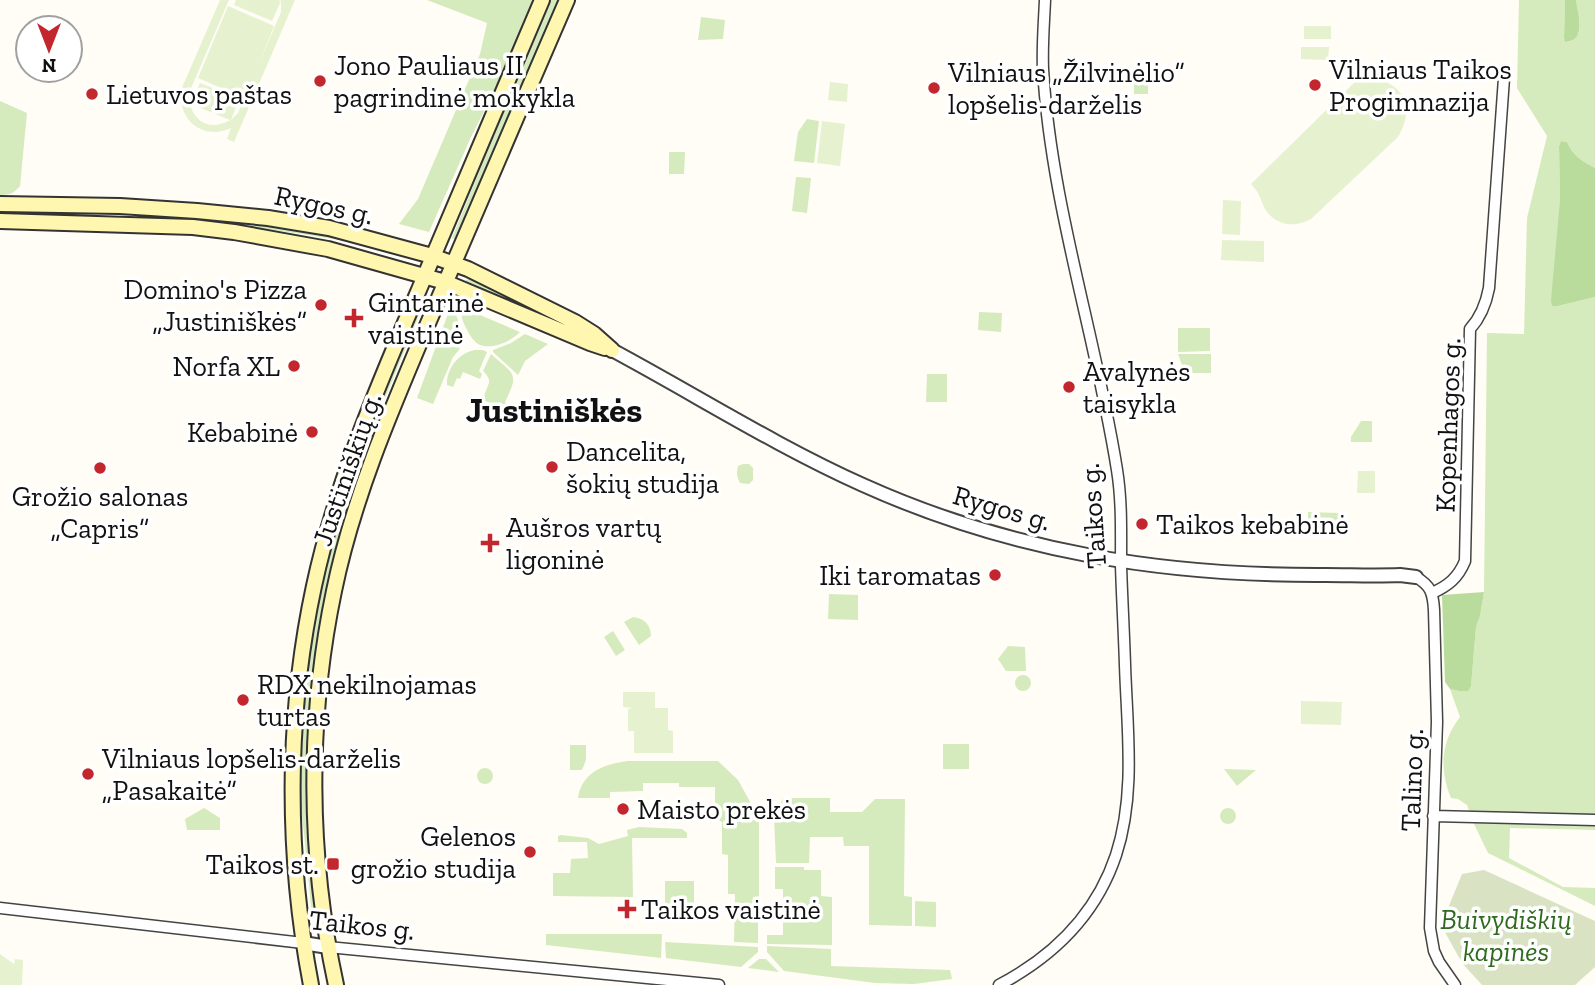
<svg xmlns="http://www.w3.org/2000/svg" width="1595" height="985" font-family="'Zilla Slab',serif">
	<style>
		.green { fill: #d5ebbd }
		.forest { fill: #b9dc9c }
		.cemetery { fill: #d9e3c4 }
		.pitch { fill: #e6f2cf }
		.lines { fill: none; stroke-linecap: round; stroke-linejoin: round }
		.minor-casing { stroke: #444; stroke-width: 13 }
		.tertiary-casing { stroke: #444; stroke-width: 16 }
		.secondary-casing { stroke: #333; stroke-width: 18 }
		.minor { stroke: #fff; stroke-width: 10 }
		.tertiary { stroke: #fff; stroke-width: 12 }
		.secondary { stroke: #fff6b0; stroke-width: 14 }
		.poi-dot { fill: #c4262e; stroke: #fff; stroke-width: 2.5 }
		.labels { text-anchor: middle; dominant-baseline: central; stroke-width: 7; stroke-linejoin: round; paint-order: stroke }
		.poi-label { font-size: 28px; fill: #111; stroke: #fff; text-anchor: start }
		.street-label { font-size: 28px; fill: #111; stroke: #fff }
		.park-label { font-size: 28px; font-style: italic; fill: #2f6b1f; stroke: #fff }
		.district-label { font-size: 35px; font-weight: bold; fill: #111; stroke: #fff }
	</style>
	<rect width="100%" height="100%" fill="#fffdf5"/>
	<path class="green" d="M427,0H536L512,56L471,137L429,232L399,224L418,199L480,54L487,23Z
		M549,0H559L456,240L452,238Z
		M1519,0H1565L1564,38L1566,42C1587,41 1578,14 1576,0H1595V168C1582,161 1573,156 1567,142L1561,141L1559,146L1560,199L1558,306L1595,297V830L1510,828L1509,858L1563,887L1595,888V906L1488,853L1473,822L1467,805L1458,799L1451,798C1439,770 1441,741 1460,717L1450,689L1459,691L1471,686L1476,627L1480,616L1484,592L1487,333L1524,334L1527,218L1547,136L1517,88Z
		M701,17L725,20L723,39L698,40Z
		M1134,73H1148V94H1134Z
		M0,101L27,113L20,186C14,193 10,195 0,195Z
		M807,119L819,121L814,163L794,161L798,132Z
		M669,152H685L684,174H669Z
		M796,177L811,178L807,213L792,211Z
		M142,213L277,225L344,238L408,256V258C387,255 366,245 345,241C278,229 210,222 141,219Z
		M469,278L594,337L598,343L466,282L465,281Z
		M420,301L424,303L381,408L371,447L350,512L309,753L308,804L317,917H312L304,833L297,779L301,699L324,564L371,417Z
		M462,309H466L520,332C512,341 490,351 478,344C472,340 468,332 465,326C462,319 461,316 462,309Z
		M449,311L456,314L462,333L459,350L453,357L433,404L417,398Z
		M979,312L1002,313L1001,332L978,330Z
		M1178,328H1210V351L1178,352Z
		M525,334L548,344L525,361L518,375L493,352V350L511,343Z
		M475,350H483L487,352L479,371L482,374L480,379L463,372L460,379L457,378L453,387L447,385C446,371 457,353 475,350Z
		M491,354C514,375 520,372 505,402L508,407L506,413L504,414L498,413L496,411V405L485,401C482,387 497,384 483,371Z
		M1178,354H1211V373H1185Z
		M927,374H947V402H926Z
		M1361,421H1372V442H1351V437Z
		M743,464H749L753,468V480L749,484L740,483C737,477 736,473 738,466Z
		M1308,512L1338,513V525L1308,524Z
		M829,594L858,595V620L828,619Z
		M633,617C644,618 651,625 651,636L639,645L624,622Z
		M613,631L625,650L616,656L604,637Z
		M1008,646L1025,647L1026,671H1006L998,659Z
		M1015 683a8 8 0 1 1 16 0a8 8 0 1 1-16 0Z
		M943,744H969V769H943Z
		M570,745H586V760L582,770H570Z
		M628,761H718L738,780L759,818V899H755V918H758V943L734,942L735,894H728V855L722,854V822L715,818V787H679V783H643V791L610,792V798H578C582,772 604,764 628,761Z
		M477 776a8 8 0 1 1 16 0a8 8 0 1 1-16 0Z
		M1224,769L1256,770L1237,786Z
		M783,798H830V812H862L875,799H905L904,896L912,897V926L869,925V846H844L843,837H810L809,863H776L774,817Z
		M1220 816a8 8 0 1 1 16 0a8 8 0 1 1-16 0Z
		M204,808L220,818V830H187L185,819Z
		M639,827L682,829L687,833V838H632L633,897L553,896V873H570L571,859L588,858L587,842H558V836L561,835L588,838L599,844L628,836L627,830Z
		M775,867H804V870H821V896L832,897V945L767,944V935H783V889H775Z
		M665,881H694V916H665Z
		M915,901L936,902V927L915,926Z
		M546,934H662L661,958L546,945Z
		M665,942L758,947V952L741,967L666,958Z
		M767,946L831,949V966L950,970L952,979L914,984L875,983L784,971L767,952Z
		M759,959H766L779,972L748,968Z"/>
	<path class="forest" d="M1565,0H1576C1578,14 1587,42 1565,42L1564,38Z
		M1561,141L1567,142C1573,156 1582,161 1595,168V297L1558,306H1552L1551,300L1560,200L1559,146Z
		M1484,592L1480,616L1476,627L1471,686L1468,691H1459L1450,689L1445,682L1442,595Z"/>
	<path class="cemetery" d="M1484,870L1595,921V967L1575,985H1482L1462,963L1441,925L1462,874Z"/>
	<path class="pitch" d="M220,0H229L189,93C188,117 207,134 230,120L191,104L200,83L239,99L231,120L238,113L244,98L198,78L228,6L274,26L260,61L281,12V0H295L234,142L227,139L231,128C202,141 178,120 181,90Z
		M236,0H278L281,1L272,21L234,5Z
		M1304,26H1331V39H1304Z
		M1301,47H1329L1328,60L1301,59Z
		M1364,73C1370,79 1376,78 1384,81C1410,92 1411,115 1398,137L1311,219C1294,228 1276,226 1265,209C1262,204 1261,198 1258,193C1256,189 1253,187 1251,184Z
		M830,82L848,84L847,102L828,100Z
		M822,121L845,124L840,166L817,163Z
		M1223,200L1241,201L1240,235L1222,234Z
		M1222,240L1264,241V262L1221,260Z
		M1358,471H1375V493H1357Z
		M623,692H655V708H668V730L673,731V753H634V731H628V709L633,708L623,707Z
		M1301,701L1342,702L1341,725L1301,724Z
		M0,954L14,964L15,959L23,960L22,985H0Z"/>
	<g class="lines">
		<defs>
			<path id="minor" d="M1416,577C1431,586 1433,593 1434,610L1437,722L1430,928L1434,951L1439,962L1455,985
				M1432,593C1448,586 1458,578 1465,561L1470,329C1481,317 1486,304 1489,288L1504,78
				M1433,816L1595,820
				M0,908L303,943
				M328,947L719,985
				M999,985C1054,956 1096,915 1116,855C1136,794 1127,728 1125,665C1124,632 1122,598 1121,565C1121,533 1122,501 1117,470C1096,336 1051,205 1043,69C1042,46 1044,23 1045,0"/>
			<path id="tertiary" d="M612,350C696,395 776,446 863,485C1012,552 1164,576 1326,575C1351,575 1376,576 1400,575L1416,577
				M303,943L328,947"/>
			<path id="secondary" d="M0,204L120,206L197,211L268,218L329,228L432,256L468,269L575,322L594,334L612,350
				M0,221L193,227L234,232L328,249L445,282L590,343L605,348
				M311,985C286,854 286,716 314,586C336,483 377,388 418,292C459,194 501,97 542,0
				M336,985C308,856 307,720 334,591C353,498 392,408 429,321C474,214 521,107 567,0"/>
		</defs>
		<use href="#minor" class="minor-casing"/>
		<use href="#tertiary" class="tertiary-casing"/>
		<use href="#secondary" class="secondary-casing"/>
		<use href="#minor" class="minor"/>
		<use href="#tertiary" class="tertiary"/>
		<use href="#secondary" class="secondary"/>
	</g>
	<g class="poi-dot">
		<circle cx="320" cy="81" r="7"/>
		<circle cx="1315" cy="85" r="7"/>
		<circle cx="934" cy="88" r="7"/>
		<circle cx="92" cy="94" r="7"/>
		<circle cx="321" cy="305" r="7"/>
		<path d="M350.5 307.5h7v7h7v7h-7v7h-7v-7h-7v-7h7z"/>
		<circle cx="294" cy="366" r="7"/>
		<circle cx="1069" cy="387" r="7"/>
		<circle cx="312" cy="432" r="7"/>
		<circle cx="552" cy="467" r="7"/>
		<circle cx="100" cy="468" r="7"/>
		<circle cx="1142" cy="524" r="7"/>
		<path d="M486.5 532.5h7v7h7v7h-7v7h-7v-7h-7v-7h7z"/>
		<circle cx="995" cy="575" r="7"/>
		<circle cx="243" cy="700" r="7"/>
		<circle cx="88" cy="774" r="7"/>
		<circle cx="623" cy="809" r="7"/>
		<circle cx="530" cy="852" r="7"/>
		<rect x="326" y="857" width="14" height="14" rx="3.5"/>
		<path d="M623.5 898.5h7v7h7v7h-7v7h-7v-7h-7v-7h7z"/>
	</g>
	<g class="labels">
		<g class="poi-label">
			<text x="334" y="65">Jono Pauliaus II<tspan x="334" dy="32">pagrindinė mokykla</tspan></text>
			<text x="1329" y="69">Vilniaus Taikos<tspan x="1329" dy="32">Progimnazija</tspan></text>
			<text x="948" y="72">Vilniaus „Žilvinėlio“<tspan x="948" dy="32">lopšelis-darželis</tspan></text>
			<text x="106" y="94">Lietuvos paštas</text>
			<text x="307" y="289" text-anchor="end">Domino's Pizza<tspan x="307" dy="32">„Justiniškės“</tspan></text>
			<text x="368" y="302">Gintarinė<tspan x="368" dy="32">vaistinė</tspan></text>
			<text x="280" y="366" text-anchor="end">Norfa XL</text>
			<text x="1083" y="371">Avalynės<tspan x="1083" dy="32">taisykla</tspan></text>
			<text x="298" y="432" text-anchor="end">Kebabinė</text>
			<text x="566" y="451">Dancelita,<tspan x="566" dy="32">šokių studija</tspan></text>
			<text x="100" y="496" text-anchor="middle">Grožio salonas<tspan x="100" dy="32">„Capris“</tspan></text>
			<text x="1156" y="524">Taikos kebabinė</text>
			<text x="506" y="527">Aušros vartų<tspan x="506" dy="32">ligoninė</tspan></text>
			<text x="981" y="575" text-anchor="end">Iki taromatas</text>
			<text x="257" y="684">RDX nekilnojamas<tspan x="257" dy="32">turtas</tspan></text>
			<text x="102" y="758">Vilniaus lopšelis-darželis<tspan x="102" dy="32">„Pasakaitė“</tspan></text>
			<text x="637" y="809">Maisto prekės</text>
			<text x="516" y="836" text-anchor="end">Gelenos<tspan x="516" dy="32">grožio studija</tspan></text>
			<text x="319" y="864" text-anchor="end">Taikos st.</text>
			<text x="641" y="909">Taikos vaistinė</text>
		</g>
		<g class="street-label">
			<text transform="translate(324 205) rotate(12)">Rygos g.</text>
			<text transform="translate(1448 425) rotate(-88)">Kopenhagos g.</text>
			<text transform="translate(347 469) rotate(-71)">Justiniškių g.</text>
			<text transform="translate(1002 508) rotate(16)">Rygos g.</text>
			<text transform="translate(1093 516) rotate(-94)">Taikos g.</text>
			<text transform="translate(1412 780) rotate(-88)">Talino g.</text>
			<text transform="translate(362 925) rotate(6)">Taikos g.</text>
		</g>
		<g class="park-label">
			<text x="1506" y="919">Buivydiškių<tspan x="1506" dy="32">kapinės</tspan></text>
		</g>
		<g class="district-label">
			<text x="554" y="410">Justiniškės</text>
		</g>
	</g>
	<g transform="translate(49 49) rotate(180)"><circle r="33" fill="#ffffff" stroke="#a0a0a0" stroke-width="2"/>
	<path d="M0-5L12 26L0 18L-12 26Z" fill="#c4262e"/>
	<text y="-10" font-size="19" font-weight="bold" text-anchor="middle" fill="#111111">N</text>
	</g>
</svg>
